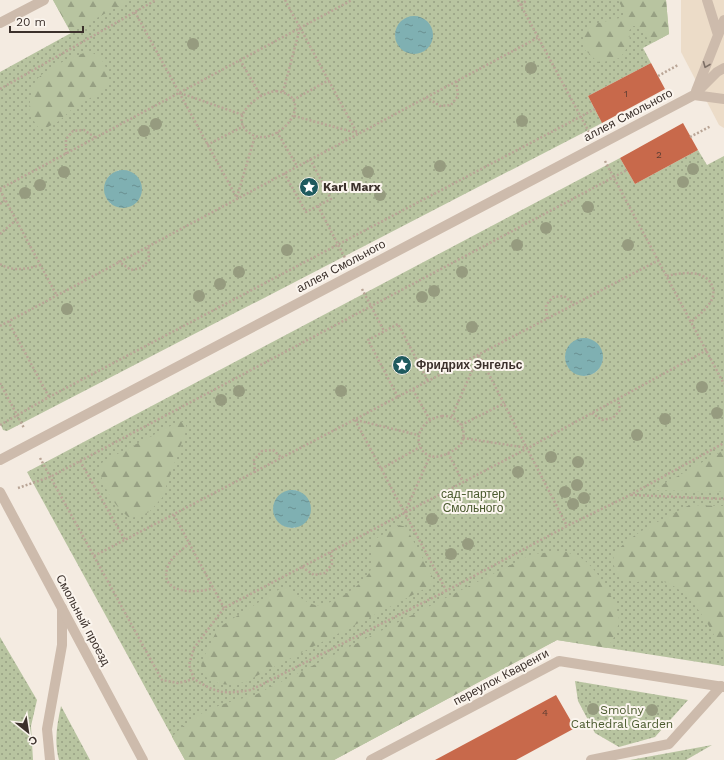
<svg xmlns="http://www.w3.org/2000/svg" width="724" height="760" font-family="'Work Sans',sans-serif">
	<style>
		.green { fill: url(#green-dots); fill-rule: evenodd }
		.forest { fill: url(#forest-firs) }
		.plaza { fill: #ecdcc8 }
		.water { fill: url(#water-ripples) }
		.building { fill: #c8694b }
		.lines { fill: none; stroke-linecap: round; stroke-linejoin: round }
		.path { stroke: #b9a596; stroke-width: 2.5; stroke-dasharray: 2 2; stroke-linecap: butt }
		.lane { stroke: #cdbbac; stroke-width: 10 }
		.street { stroke: #cdbbac; stroke-width: 10 }
		.tree { fill: #969b7f }
		.oneway { stroke: #7d6f65 }
		.labels { text-anchor: middle; dominant-baseline: central; stroke-width: 4; stroke-linejoin: round; paint-order: stroke }
		.number-label { font-size: 10px; fill: #5e3e33 }
		.street-label { font-size: 12px; fill: #3b302b; stroke: #fbf5ee }
		.poi-label { font-size: 12px; font-weight: bold; fill: #3b302b; stroke: #fbf5ee; text-anchor: start }
		.park-label { font-size: 12px; fill: #4a5a2e; stroke: #fbf5ee }
	</style>
	<defs>
		<pattern id="green-dots" width="8" height="8" patternUnits="userSpaceOnUse"><rect width="8" height="8" fill="#b8c4a0"/><path d="M2 2h.1M6 6h.1" fill="none" stroke="#97a083" stroke-width="1.8" stroke-linecap="round"/></pattern>
		<pattern id="forest-firs" width="22" height="20" patternUnits="userSpaceOnUse"><rect width="22" height="20" fill="#b8c4a0"/><path d="M5 1l3.5 6h-7zM16 11l3.5 6h-7z" fill="#97a083"/></pattern>
		<pattern id="water-ripples" width="26" height="14" patternUnits="userSpaceOnUse"><rect width="26" height="14" fill="#7fb0b2"/><path d="M2 4q2-2 4 0t4 0M15 11q2-2 4 0t4 0" fill="none" stroke="#699091"/></pattern>
	</defs>
	<rect width="100%" height="100%" fill="#f4ebe1"/>
	<path class="green" d="M53,0H666L669,34L643,48L651,63L588,96L602,123L7,431L3,430L0,423V72L71,33ZM404,19L425,20C435,30 434,44 422,52L395,37L397,27ZM119,170L111,204L105,195L109,176Z
		M698,150L707,165L724,156V666L557,640L334,760H185L27,472L620,158L635,184ZM571,344L603,356C600,392 549,372 571,344ZM293,490L298,491L295,528C270,529 264,494 293,490Z
		M0,637L37,700L31,726L33,760H0Z
		M575,681L688,700L655,737L619,747L595,733L578,701Z
		M61,706L90,760H59C54,742 57,724 61,706Z
		M712,745L686,760H630Z"/>
	<path class="forest" d="M53,0H130L71,32Z
		M618,0H666L669,34L654,42L648,39L637,26H633L628,32C633,43 626,49 620,58L599,63L585,50L583,34L590,25L624,17L625,13Z
		M88,51C103,56 108,67 108,82L100,92L71,110L59,121L46,128L38,127L29,114C30,103 30,86 38,78C51,65 72,58 88,51Z
		M180,421L185,423L187,428L162,498L149,512L140,516L130,518C117,510 98,481 100,465L104,461Z
		M724,450V492L653,490Z
		M689,505L724,506V652C708,626 691,585 656,580C650,579 643,582 637,582C632,582 627,580 622,580C618,574 613,567 613,560C616,539 671,516 689,505Z
		M399,525L406,527L433,578L430,586L245,682C226,686 221,686 204,676L201,663L218,628L283,587C294,591 303,602 315,605C329,608 367,583 371,569C373,560 371,550 372,541Z
		M564,551C570,554 579,556 584,560C597,569 621,607 619,623C618,632 612,641 607,648L557,640L334,760H185L172,737C199,709 219,705 255,695L532,554Z"/>
	<path class="plaza" d="M681,0H724V128L719,125L681,52Z"/>
	<path class="water" d="M395 35a19 19 0 1 1 38 0a19 19 0 1 1-38 0Z
		M104 189a19 19 0 1 1 38 0a19 19 0 1 1-38 0Z
		M565 357a19 19 0 1 1 38 0a19 19 0 1 1-38 0Z
		M273 509a19 19 0 1 1 38 0a19 19 0 1 1-38 0Z"/>
	<path class="building" d="M651,63L665,89L602,123L588,96Z
		M683,123L698,150L635,184L620,158Z
		M556,695L575,728L516,760H435Z"/>
	<g class="lines">
		<path class="path" d="M285,0L357,133
			M518,0L589,132
			M521,5L527,0
			M135,12L237,198
			M240,60L261,96
			M658,76L678,65
			M0,89L156,0
			M276,91C320,97 278,148 253,135C224,120 257,93 276,91Z
			M283,92L300,28
			M180,93L243,115
			M426,97L440,106L451,105L458,96L456,81
			M293,100L329,80
			M294,116L357,133
			M277,132L297,166
			M690,137L711,126
			M207,145L244,126
			M66,154V139L73,131L84,130L96,138
			M605,161L724,384
			M284,173L306,212L331,199L310,159
			M0,189L352,0
			M0,190L56,294
			M237,197L255,136
			M0,204L5,200
			M318,206L345,258
			M0,234L16,220
			M118,261L131,270L141,268L149,260L148,245
			M0,264C13,272 27,269 41,265
			M667,276C682,272 709,269 713,289C714,293 713,298 711,301C706,310 699,315 691,322
			M362,289L384,331
			M547,319L546,305L553,297L564,296L574,304
			M8,321L49,397
			M0,326L539,37
			M479,355L567,526
			M0,383L24,428
			M413,390L430,420
			M398,397L368,340L398,324L428,381
			M592,413L602,420L613,418L620,410L618,398
			M442,416C456,415 468,427 462,442C459,448 454,450 448,453C417,470 404,423 442,416Z
			M452,416L479,355
			M355,420L446,590
			M356,420L418,435
			M0,425L49,397L595,109
			M461,425L505,403
			M463,438L528,448
			M448,453L463,482
			M40,458L162,680L178,683L194,679C218,694 223,694 251,690L446,591L567,526L630,495L724,443
			M80,461L125,540
			M381,469L420,447
			M255,473L254,460L262,451L273,450L282,458
			M18,488L50,477L627,170
			M631,495L724,499
			M405,512L430,456
			M174,515L224,608
			M190,543C182,550 172,556 168,566C157,594 197,594 213,588
			M94,556L659,260
			M302,567L314,575L325,573L332,564L331,552
			M194,679L189,665L194,648L224,608L528,448L707,350"/>
		<path class="lane" d="M0,23L44,0
			M50,760L47,729L62,645V608
			M591,760L669,744L721,686"/>
		<path class="street" d="M707,0L718,35
			M696,91L724,20
			M694,95L724,99
			M0,460L694,95L717,72L724,68
			M0,492L143,760
			M371,760L559,661L724,687"/>
	</g>
	<g class="tree">
		<circle cx="193" cy="44" r="6"/>
		<circle cx="531" cy="68" r="6"/>
		<circle cx="522" cy="121" r="6"/>
		<circle cx="156" cy="124" r="6"/>
		<circle cx="144" cy="131" r="6"/>
		<circle cx="440" cy="166" r="6"/>
		<circle cx="693" cy="169" r="6"/>
		<circle cx="64" cy="172" r="6"/>
		<circle cx="368" cy="172" r="6"/>
		<circle cx="683" cy="182" r="6"/>
		<circle cx="40" cy="185" r="6"/>
		<circle cx="25" cy="193" r="6"/>
		<circle cx="380" cy="195" r="6"/>
		<circle cx="588" cy="207" r="6"/>
		<circle cx="546" cy="228" r="6"/>
		<circle cx="517" cy="245" r="6"/>
		<circle cx="628" cy="245" r="6"/>
		<circle cx="287" cy="250" r="6"/>
		<circle cx="239" cy="272" r="6"/>
		<circle cx="462" cy="272" r="6"/>
		<circle cx="220" cy="284" r="6"/>
		<circle cx="434" cy="291" r="6"/>
		<circle cx="199" cy="296" r="6"/>
		<circle cx="422" cy="297" r="6"/>
		<circle cx="67" cy="309" r="6"/>
		<circle cx="472" cy="327" r="6"/>
		<circle cx="702" cy="387" r="6"/>
		<circle cx="239" cy="391" r="6"/>
		<circle cx="341" cy="391" r="6"/>
		<circle cx="221" cy="400" r="6"/>
		<circle cx="717" cy="413" r="6"/>
		<circle cx="665" cy="419" r="6"/>
		<circle cx="637" cy="435" r="6"/>
		<circle cx="551" cy="457" r="6"/>
		<circle cx="578" cy="462" r="6"/>
		<circle cx="518" cy="472" r="6"/>
		<circle cx="577" cy="485" r="6"/>
		<circle cx="565" cy="492" r="6"/>
		<circle cx="584" cy="498" r="6"/>
		<circle cx="573" cy="504" r="6"/>
		<circle cx="432" cy="519" r="6"/>
		<circle cx="468" cy="544" r="6"/>
		<circle cx="451" cy="554" r="6"/>
		<circle cx="593" cy="709" r="6"/>
		<circle cx="652" cy="710" r="6"/>
	</g>
	<defs><path id="oneway-chevron" d="M-2-3.5L2.5 0L-2 3.5" fill="none" stroke-width="1.6" stroke-linecap="round" stroke-linejoin="round"/></defs>
	<use class="oneway" href="#oneway-chevron" transform="translate(706 65) rotate(112)"/>
	<defs>
		<symbol id="sight-disc" viewBox="-11 -11 22 22"><circle r="9.5" fill="#1f5a5e" stroke="#fbf5ee"/><path d="M0-6L1.8-2.2L6-1.7L2.9 1.2L3.7 5.4L0 3.3L-3.7 5.4L-2.9 1.2L-6-1.7L-1.8-2.2Z" fill="#fff"/></symbol>
	</defs>
	<g fill-rule="evenodd">
		<use href="#sight-disc" x="298" y="176" width="22" height="22"/>
		<use href="#sight-disc" x="391" y="354" width="22" height="22"/>
	</g>
	<g class="labels">
		<g class="number-label">
			<text x="626" y="93">1</text>
			<text x="659" y="154">2</text>
			<text x="545" y="712">4</text>
		</g>
		<g class="street-label">
			<text transform="translate(628 115) rotate(-28)">аллея Смольного</text>
			<text transform="translate(341 266) rotate(-28)">аллея Смольного</text>
			<text transform="translate(83 620) rotate(62)">Смольный проезд</text>
			<text transform="translate(501 677) rotate(-28)">переулок Кваренги</text>
		</g>
		<g class="poi-label">
			<text x="323" y="187">Karl Marx</text>
			<text x="416" y="365">Фридрих Энгельс</text>
		</g>
		<g class="park-label">
			<text x="473" y="494">сад-партер<tspan x="473" dy="14">Смольного</tspan></text>
			<text x="622" y="710">Smolny<tspan x="622" dy="14">Cathedral Garden</tspan></text>
		</g>
	</g>
	<g transform="translate(28 732) rotate(150)" stroke="#fbf5ee" stroke-width="3" paint-order="stroke">
	<path d="M0-3L7 15L0 10L-7 15Z" fill="#3b302b"/>
	<text y="-6" font-size="11" font-weight="bold" text-anchor="middle" fill="#3b302b">С</text>
	</g>
	<path d="M10 26v6h73v-6" fill="none" stroke="#3b302b" stroke-width="2"/>
	<text x="16" y="26" font-size="12" fill="#3b302b" stroke="#fbf5ee" stroke-width="3" paint-order="stroke">20 m</text>
</svg>
